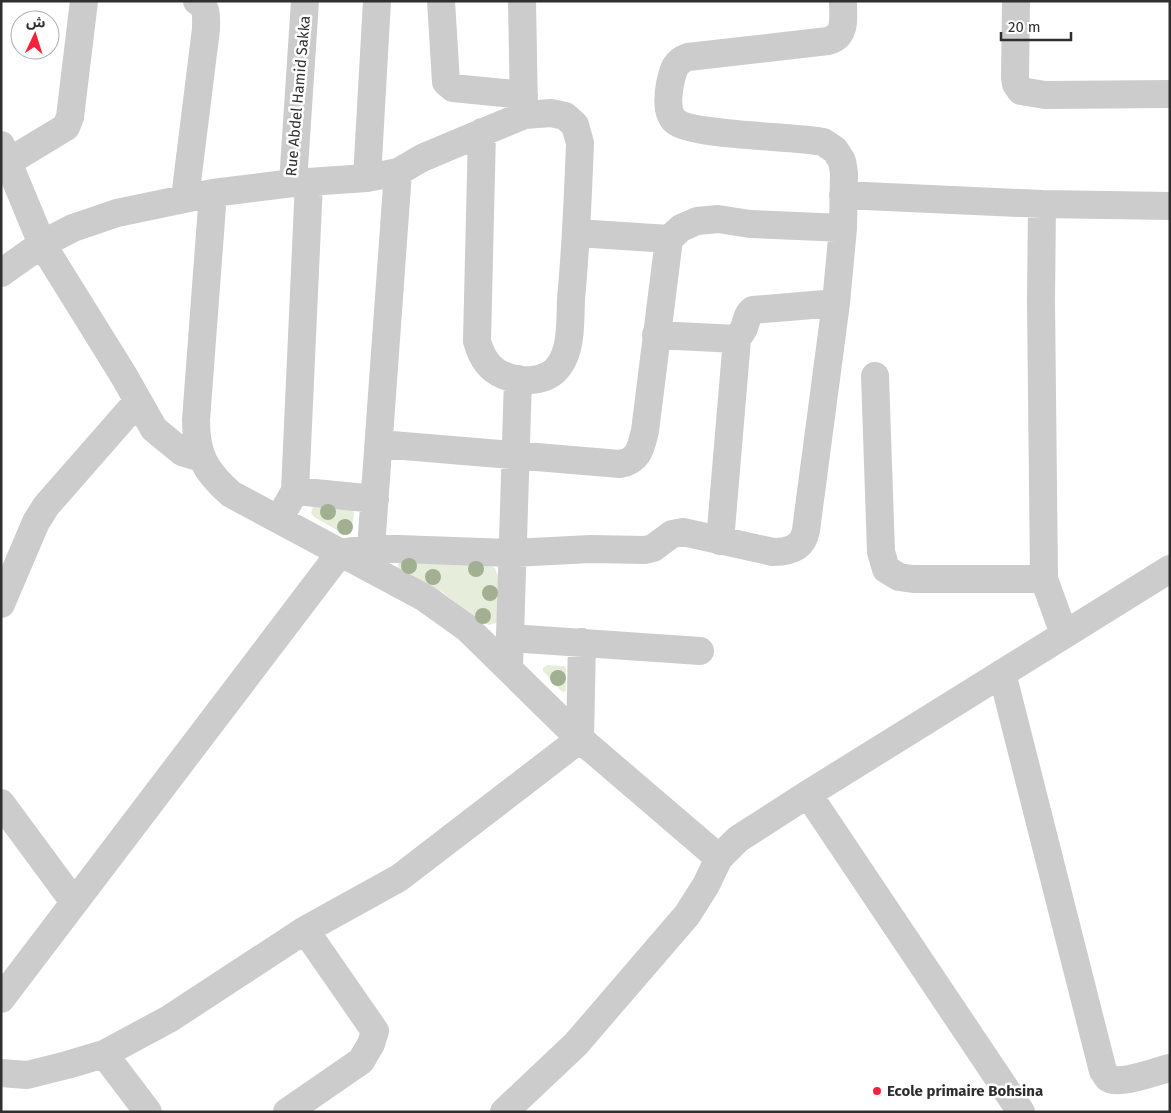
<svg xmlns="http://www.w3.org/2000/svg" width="1171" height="1113" font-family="'Fira Sans','Noto Sans Arabic',sans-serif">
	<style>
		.green { fill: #e6eedb }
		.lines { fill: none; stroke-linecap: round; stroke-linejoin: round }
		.minor { stroke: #ccc; stroke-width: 28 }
		.tree { fill: #a2b092 }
		.poi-dot { fill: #f6213d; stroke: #fff; stroke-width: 2 }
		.labels { text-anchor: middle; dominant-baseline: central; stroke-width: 5; stroke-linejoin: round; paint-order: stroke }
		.street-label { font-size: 15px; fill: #2f2f2f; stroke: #fff }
		.poi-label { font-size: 15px; font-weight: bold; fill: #2f2f2f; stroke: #fff; text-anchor: start }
	</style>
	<rect width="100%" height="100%" fill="#fff"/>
	<path class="green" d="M313,506L353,510L354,514L351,533L347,535L342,533L314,517L311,513Z
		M398,562L486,564L495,568L499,579L498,620L496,623L489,625L482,622L442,592L401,571L398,567Z
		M547,665L564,666L566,668V691L564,692L560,690L543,671V668Z"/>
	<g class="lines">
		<path class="minor" d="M441,1L446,82L453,88L524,95
			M522,1L524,112
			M1016,1L1015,78L1016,84L1021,91L1045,95L1170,94
			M1,145L42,244L124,376L154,429L182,452L202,458
			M8,162L66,127L70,117L84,1
			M367,178L377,1
			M293,183L367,178L398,172L422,158L524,115L551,113L565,116L575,125L580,143C578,196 576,247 571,299C570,320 572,349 559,366C547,383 521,383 503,375C488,369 481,356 477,341L482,132
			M213,193L196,420C196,455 205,471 231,494L425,598L467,628L580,739L719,858
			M843,195L1042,204L1170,206
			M185,198L206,29C206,18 208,7 197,1
			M1042,204L1041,301L1044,579L1064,634
			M577,233L669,239L681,228L697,221L718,219L750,224L843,228
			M1,273L42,244L73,228L117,213L213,193L293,183L305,1
			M656,335L737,339
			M875,376L881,552L886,569L899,577L913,579H1044
			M380,444L620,464C639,461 641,447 645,431L669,239
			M295,491L375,499
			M279,519L295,491L309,182
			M720,541L737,339C739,335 742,332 744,328C747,321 746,315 753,310L836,303
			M371,548L398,172
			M1,604L36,522L46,506L138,401
			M510,638L700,651
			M509,668L518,379
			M1002,673L1103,1071C1105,1073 1106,1076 1108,1078C1118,1086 1157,1071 1170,1068
			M808,794L1021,1112
			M1,803L74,902
			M1,999L340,553L371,548L512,553L591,549L645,550L653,548L672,534L683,532L773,552C789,552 803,548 806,530L836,303L843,228L844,173L842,161L835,150L823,142C795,136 691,136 675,121C666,113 668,95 670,84C673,71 674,62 688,57L828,41C847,36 843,17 843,1
			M104,1054L148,1112
			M1,1073L27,1075L67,1065L104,1054L169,1019L305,930L399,878L580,739L582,642
			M287,1112L361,1061L371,1044L375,1031L305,930
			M504,1112L576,1044L687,915L706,885L719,858L738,839L808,794L1170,569"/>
	</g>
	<g class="tree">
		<circle cx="328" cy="512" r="8"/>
		<circle cx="345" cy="527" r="8"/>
		<circle cx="409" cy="566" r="8"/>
		<circle cx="476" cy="569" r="8"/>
		<circle cx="433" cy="577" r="8"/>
		<circle cx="490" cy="593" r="8"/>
		<circle cx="483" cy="616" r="8"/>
		<circle cx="558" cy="678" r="8"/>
	</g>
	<circle class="poi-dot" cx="877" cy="1091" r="5"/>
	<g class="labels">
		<g class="street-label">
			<text transform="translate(298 96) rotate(-85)">Rue Abdel Hamid Sakka</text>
		</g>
		<g class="poi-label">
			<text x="887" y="1091">Ecole primaire Bohsina</text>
		</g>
	</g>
	<rect width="1171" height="1113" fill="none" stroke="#2f2f2f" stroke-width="5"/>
	<g transform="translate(35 35) rotate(4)"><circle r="24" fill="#ffffff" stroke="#acacac"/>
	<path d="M0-4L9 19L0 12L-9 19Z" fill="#f6213d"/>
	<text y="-8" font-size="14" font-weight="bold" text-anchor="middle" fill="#2f2f2f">ش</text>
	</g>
	<path d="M1001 32v8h70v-8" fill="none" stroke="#2f2f2f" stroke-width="2.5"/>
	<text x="1008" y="32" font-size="15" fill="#2f2f2f" stroke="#ffffff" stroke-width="4" paint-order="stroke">20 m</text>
</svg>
